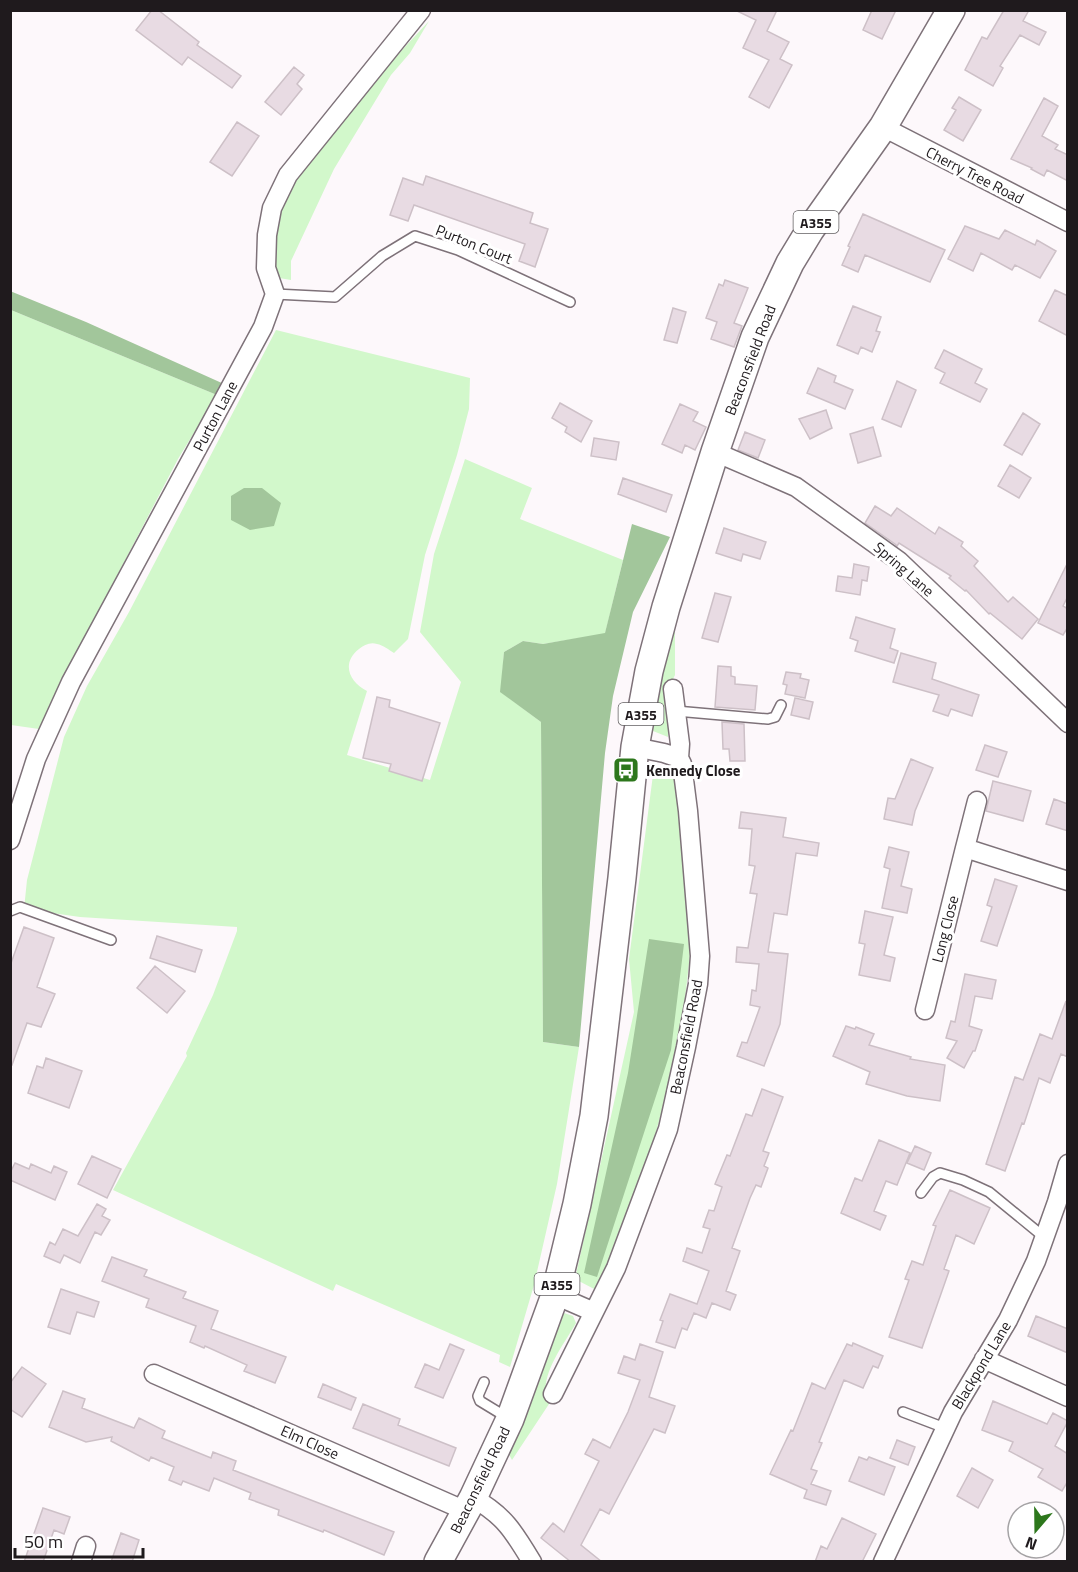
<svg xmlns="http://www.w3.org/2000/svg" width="1078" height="1572" font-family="'Titillium Web',sans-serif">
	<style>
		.green { fill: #d2f8cb }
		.forest { fill: #a2c69b }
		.building { fill: #e8dbe3; stroke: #cdc0c7; stroke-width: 1.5 }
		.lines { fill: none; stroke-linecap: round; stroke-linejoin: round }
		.lane-casing { stroke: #7e7279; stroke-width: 12 }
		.street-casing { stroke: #7e7279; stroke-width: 21 }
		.primary-casing { stroke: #7e7279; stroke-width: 30 }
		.lane { stroke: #fff; stroke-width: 9 }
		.street { stroke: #fff; stroke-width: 18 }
		.primary { stroke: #fff; stroke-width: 27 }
		.labels { text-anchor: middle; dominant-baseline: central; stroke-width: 6; stroke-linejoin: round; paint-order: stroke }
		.shield { fill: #fff; stroke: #625f61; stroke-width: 1.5 }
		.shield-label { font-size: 14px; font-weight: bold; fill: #1f1a1d }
		.street-label { font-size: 15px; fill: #1f1a1d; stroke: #fff }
		.poi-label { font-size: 15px; font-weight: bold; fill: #1f1a1d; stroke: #fff; text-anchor: start }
	</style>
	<rect width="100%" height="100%" fill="#fdf8fb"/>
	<path class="green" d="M429,21L410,53L391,75L334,169L291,261V280L273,277L277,206L299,172L375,79Z
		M11,310L217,395L178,459L50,704L39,729L11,725Z
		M276,330L470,378L469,409L457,455L425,555L408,639L394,653C389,650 383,645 377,644C370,642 364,645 359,649C341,663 349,682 367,691L347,755L430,780L461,682L420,632L434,554L465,459L532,488L520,519L623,560L605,634L543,644L523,641L504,652L501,692L541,722L543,1042L579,1047L557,1184L534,1285L510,1367L499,1362L500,1355L336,1284L333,1291L113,1190L187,1056L186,1053L213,995L237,931V927L80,917L24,909L27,880L64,737L87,686L129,612Z
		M675,612V675L670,685L668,737L648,729Z
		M654,767L676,770L691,946L679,1051L642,1181L598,1291L575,1279L634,1012L629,959Z
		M564,1313L573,1316L576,1323C564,1345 536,1378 549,1404L512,1460L507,1451L556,1319Z"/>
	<path class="forest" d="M10,291L86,322L224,384L217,395L11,310Z
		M244,488H262L281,503L274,526L250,530L231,520V496Z
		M632,524L670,537L633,612L613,696L605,753L579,1047L543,1042L541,722L500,692L504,652L523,641L543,644L605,633Z
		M649,939L684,944L671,1050L597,1277L584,1273L628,1073Z"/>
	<path class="building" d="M152,10H158L199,42L197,45L241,76L232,88L188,57L182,65L136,30Z
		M735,10H777L767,31L789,42L780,59L792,65L769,108L749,97L769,60L743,48L756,20Z
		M872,10H896L882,39L863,30Z
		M1004,10H1029L1023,21L1046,32L1039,45L1020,35L1000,66L1003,68L993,86L965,70L982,37L987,39Z
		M294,67L304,75L297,84L302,89L281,115L265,102Z
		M959,97L981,110L963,141L944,130L956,110L952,108Z
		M1044,98L1058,106L1042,136L1058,145L1055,149L1068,155V181L1047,170L1044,176L1031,169L1032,168L1011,159Z
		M237,122L259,136L232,176L210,162Z
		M426,176L533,213L530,223L548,229L535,267L519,261L525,244L414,205L408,221L390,215L403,178L423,185Z
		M863,214L945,250L930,282L865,255L858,272L842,265L850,247L848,246Z
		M965,226L999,239L1005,230L1035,245L1037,240L1056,251L1040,278L1015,265L1012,270L981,253L973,271L948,259Z
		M725,280L748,288L734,323L742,326L734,347L711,339L717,322L706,318L719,284L723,286Z
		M1055,290L1068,296V336L1039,321Z
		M853,306L881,317L876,331L880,332L872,352L861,347L858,354L837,345Z
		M673,308L686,312L677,343L664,340Z
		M944,350L982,369L975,383L987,389L980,402L940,383L945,373L935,368Z
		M818,368L836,376L834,382L853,390L845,409L807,393Z
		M897,381L916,390L901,427L882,419Z
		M560,403L592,421L581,442L565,432L567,427L552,418Z
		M680,404L698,412L693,421L706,427L695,450L685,445L682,453L662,444Z
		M826,410L832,428L810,439L799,419Z
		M1023,413L1040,424L1022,455L1004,445Z
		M873,427L881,456L858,463L850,434Z
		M745,432L765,440L758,458L738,450Z
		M594,438L619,442L616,460L591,456Z
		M1010,465L1031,478L1019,498L998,486Z
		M623,478L672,495L666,512L618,494Z
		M875,506L891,516L897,508L935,534L939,527L963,542L961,546L978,561L974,566L1008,602L1013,597L1038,619L1022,639L990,613L989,614L966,590L965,591L949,578L951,576L899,543L897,546L895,544L865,523Z
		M724,528L766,542L760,559L743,554L741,561L716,553Z
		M1068,562V596L1063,606L1068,609V627L1063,635L1038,623Z
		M854,564L869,567L867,581L862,580L860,595L836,591L838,576L852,578Z
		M715,593L731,597L718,642L702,638Z
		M856,617L895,629L890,648L898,651L894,663L855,651L858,641L850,638Z
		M901,653L936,663L932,679L979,695L972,716L951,709L948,716L933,711L939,695L893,682Z
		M718,666L731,667V676L735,677V684L757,686L755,710L715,707Z
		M786,672L801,674L800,678L809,680L805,698L785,694L787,685L783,684Z
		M377,697L390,700L389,707L440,723L422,781L389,771L391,764L363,758Z
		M795,698L813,702L809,719L791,715Z
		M722,722L744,724L745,761H730L729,749H723Z
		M985,745L1007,752L998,777L976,770Z
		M911,759L933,768L915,811L912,825L884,819L888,798L895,799Z
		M993,781L1031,791L1023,821L986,811Z
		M1054,799L1068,804V831L1046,824Z
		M741,812L786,818L783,837L819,843L817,856L796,853L787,915L774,913L768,952L788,954L780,1024L764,1066L737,1056L742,1042L747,1043L760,1007L750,1005L752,990L756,991L759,964L736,962L737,947L748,948L757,894L750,893L755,866L749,865L752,829L739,828Z
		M889,847L909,852L901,886L912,889L907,913L882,908L890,869L884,867Z
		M995,879L1017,886L997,946L981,941L992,907L987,905Z
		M865,911L893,917L884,955L895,958L890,981L859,975L865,944L859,943Z
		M24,927L54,938L37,987L55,994L41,1027L27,1023L12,1065L10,1064V966Z
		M157,936L202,950L195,972L150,958Z
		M155,966L185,991L167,1013L137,988Z
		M965,974L996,980L992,999L975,996L969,1026L982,1030L975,1051H973L964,1068L947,1058L957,1041L946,1038L951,1021L955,1022Z
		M1066,1001L1068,1057L1061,1054L1050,1083L1039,1078L1024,1124L1022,1123L1005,1171L986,1164L1015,1077L1023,1080L1040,1034L1052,1039Z
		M846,1026L855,1029L856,1027L874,1034L869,1045L911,1057L910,1059L945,1065L940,1101L907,1096L866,1084L870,1072L833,1056Z
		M46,1058L82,1071L69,1108L28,1093L37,1066L43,1068Z
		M762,1089L783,1097L763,1151L769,1153L764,1166L768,1168L761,1187L756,1185L750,1198L732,1248L740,1251L726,1291L736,1295L730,1310L712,1303L706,1318L694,1313L687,1330L682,1328L675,1348L656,1342L663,1321L660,1320L670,1294L697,1304L709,1271L683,1261L687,1248L702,1253L710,1229L703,1227L709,1210L714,1211L722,1187L715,1184L727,1155L730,1156L746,1114L752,1116Z
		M879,1140L910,1153L897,1185L886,1181L874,1211L886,1216L880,1230L841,1213L855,1178L862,1181Z
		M915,1146L931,1153L924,1170L907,1163Z
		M92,1156L121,1169L107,1198L78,1184Z
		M15,1163L29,1169L31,1164L51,1173L54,1166L67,1172L55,1200L10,1180V1173Z
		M950,1190L990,1208L974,1244L956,1235L944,1269L949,1271L922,1348L889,1337L909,1280L905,1279L912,1261L923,1265L936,1226L933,1225Z
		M97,1204L106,1209L102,1216L110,1220L101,1235L95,1232L80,1263L64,1255L60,1263L44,1256L50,1242L55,1245L63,1229L78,1236Z
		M112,1257L147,1270L144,1276L186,1292L183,1298L218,1311L211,1329L286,1357L275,1383L244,1371L247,1365L205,1346L204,1348L190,1342L196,1326L146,1307L149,1299L102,1281Z
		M61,1289L99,1302L94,1317L77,1312L70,1334L48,1327Z
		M1036,1316L1068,1329V1353L1028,1336Z
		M853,1343L883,1356L878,1368L873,1366L863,1388L844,1380L819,1442L822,1443L811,1469L817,1471L811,1484L831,1491L826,1505L804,1498L807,1490L770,1474L791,1430L793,1431L812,1383L825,1389L847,1344L852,1346Z
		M450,1344L464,1350L443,1398L415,1387L425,1364L439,1370Z
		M640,1344L663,1352L649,1397L675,1406L665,1433L654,1429L609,1514L600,1509L581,1545L602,1562H571L541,1538L553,1523L564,1532L599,1461L585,1454L593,1439L610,1448L628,1412L640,1380L618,1373L624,1356L635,1360Z
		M22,1367L46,1384L22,1417L10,1409V1383Z
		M323,1384L356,1398L351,1410L318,1397Z
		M63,1391L85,1399L82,1408L134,1428L139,1418L165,1431L162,1438L211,1458L213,1452L236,1461L233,1470L394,1532L384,1555L324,1530L323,1532L278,1515L279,1510L249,1499L251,1493L214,1478L209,1491L183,1481L181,1485L169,1480L174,1467L151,1457L149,1461L111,1441L112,1437L86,1442L49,1427Z
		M993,1401L1047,1424L1053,1413L1068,1421L1055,1446L1068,1454V1481L1062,1491L1038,1477L1043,1469L1009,1451L1013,1442L982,1430Z
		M363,1404L400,1419L398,1425L456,1448L449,1466L353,1428Z
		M897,1440L915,1447L908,1465L890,1458Z
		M859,1457L867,1460L869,1457L895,1467L884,1495L849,1481Z
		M972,1468L993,1480L978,1508L957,1496Z
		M43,1508L70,1517L64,1534L54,1530L43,1562H24Z
		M842,1518L876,1534L862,1562H815L821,1546L827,1549Z
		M121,1533L139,1540L132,1562H111Z"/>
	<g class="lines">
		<defs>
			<path id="lane" d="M275,294L335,297L382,256L415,236L458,250L570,302
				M676,711L768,719L775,717L781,705
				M10,911L20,907L111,940
				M921,1193L933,1177L940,1173L963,1180L989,1192L1044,1237
				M484,1382L478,1396L480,1401L508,1418
				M903,1412L945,1428"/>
			<path id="street" d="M883,127L1068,222
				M715,452L796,487L899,561L1068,723
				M673,689L680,744L679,758
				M977,801L965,848L1068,881
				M10,840L36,759L71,682L263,327L275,294L266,268L267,235L272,208L288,175L421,10
				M925,1010L965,848
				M555,1295L594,1312
				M984,1359L1068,1397
				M154,1374L466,1511
				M553,1394L616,1268L668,1129L686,1047L698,984L700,956L688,811L682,764L679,758L664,753L635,747
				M473,1498C504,1515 514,1532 532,1562
				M81,1562L86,1546
				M883,1562L953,1412L1008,1320L1036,1261L1057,1202L1068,1164"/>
			<path id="primary" d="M438,1562L473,1498L510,1419L555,1295L577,1204L594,1116L622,878L635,747L649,671L666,607L715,452L755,337L790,263L810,230L883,127L951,10"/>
		</defs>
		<use href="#lane" class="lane-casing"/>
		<use href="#street" class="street-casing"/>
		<use href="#primary" class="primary-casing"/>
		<use href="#lane" class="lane"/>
		<use href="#street" class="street"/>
		<use href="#primary" class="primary"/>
	</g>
	<defs>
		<symbol id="bus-square" viewBox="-11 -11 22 22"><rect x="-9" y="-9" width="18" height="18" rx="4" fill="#2d771c" stroke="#fff"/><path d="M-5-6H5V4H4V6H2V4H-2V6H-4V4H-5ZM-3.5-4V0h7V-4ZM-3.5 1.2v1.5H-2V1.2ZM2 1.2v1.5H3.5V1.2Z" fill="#fff"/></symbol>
	</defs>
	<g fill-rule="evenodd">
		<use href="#bus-square" x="611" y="755" width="30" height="30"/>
	</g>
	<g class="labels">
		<g class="shield">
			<rect x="793.5" y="211" width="45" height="22" rx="4.5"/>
			<rect x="618.5" y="703" width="45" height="22" rx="4.5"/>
			<rect x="534.5" y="1273" width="45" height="22" rx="4.5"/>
		</g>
		<g class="shield-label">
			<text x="816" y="222">A355</text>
			<text x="641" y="714">A355</text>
			<text x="557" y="1284">A355</text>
		</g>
		<g class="street-label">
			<text transform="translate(975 175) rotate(27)">Cherry Tree Road</text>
			<text transform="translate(474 244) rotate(22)">Purton Court</text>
			<text transform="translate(750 360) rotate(-69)">Beaconsfield Road</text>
			<text transform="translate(215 416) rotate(-62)">Purton Lane</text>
			<text transform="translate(904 569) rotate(41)">Spring Lane</text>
			<text transform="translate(945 929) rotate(-76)">Long Close</text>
			<text transform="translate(686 1037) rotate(-79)">Beaconsfield Road</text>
			<text transform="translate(981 1365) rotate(-59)">Blackpond Lane</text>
			<text transform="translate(310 1442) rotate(24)">Elm Close</text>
			<text transform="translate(480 1480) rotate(-64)">Beaconsfield Road</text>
		</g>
		<g class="poi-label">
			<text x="646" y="770">Kennedy Close</text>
		</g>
	</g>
	<rect width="1078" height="1572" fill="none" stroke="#1f1a1d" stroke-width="24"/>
	<g transform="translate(1036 1530) rotate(200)"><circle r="28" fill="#ffffff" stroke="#a5a3a5" stroke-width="1.5"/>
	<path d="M0-4.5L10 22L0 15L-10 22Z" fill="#2d771c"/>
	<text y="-9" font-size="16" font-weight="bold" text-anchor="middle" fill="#1f1a1d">N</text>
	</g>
	<path d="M15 1548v9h128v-9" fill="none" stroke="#1f1a1d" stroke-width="3"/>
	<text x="24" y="1548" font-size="18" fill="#1f1a1d" stroke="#ffffff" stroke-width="4.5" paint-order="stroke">50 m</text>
</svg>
